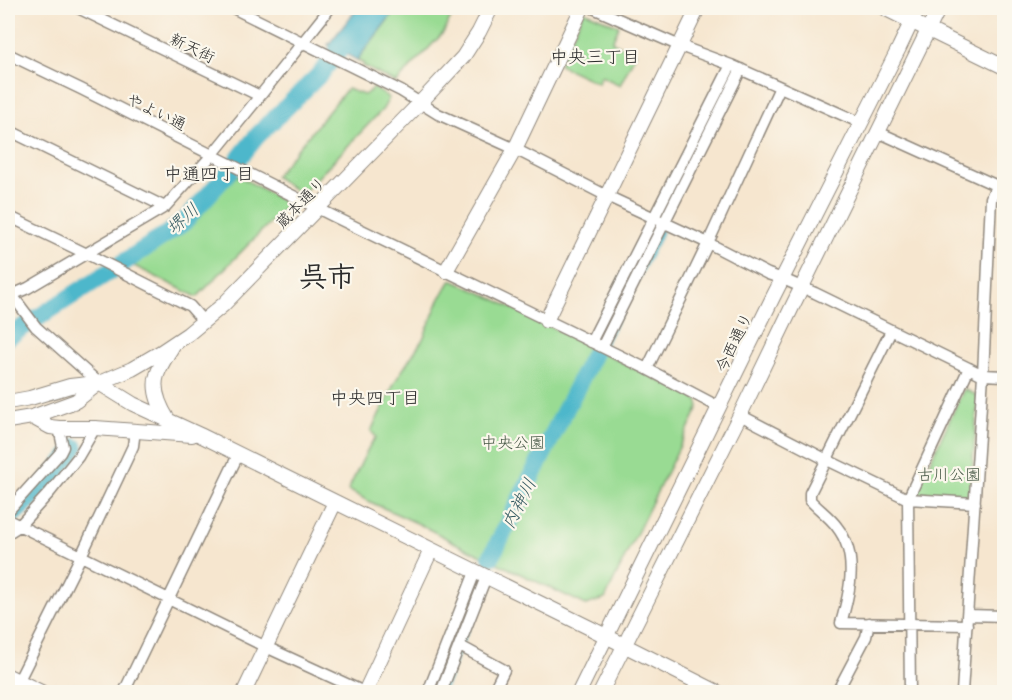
<svg xmlns="http://www.w3.org/2000/svg" width="1012" height="700" font-family="Mali,'Klee One',sans-serif">
	<style>
		.green { fill: #99db93; stroke: #62835f; stroke-width: 1.5 }
		.water { fill: #4eb7cb; stroke: #3c717b; stroke-width: 1.5 }
		.lines { fill: none; stroke-linecap: round; stroke-linejoin: round }
		.river { stroke: #4eb7cb; stroke-width: 18 }
		.street-casing { stroke: #90887d; stroke-width: 13 }
		.secondary-casing { stroke: #90887d; stroke-width: 16 }
		.street { stroke: #fff; stroke-width: 10 }
		.secondary { stroke: #fff; stroke-width: 14 }
		.labels { text-anchor: middle; dominant-baseline: central; stroke-width: 4.5; stroke-linejoin: round; paint-order: stroke }
		.street-label { font-size: 16px; fill: #2b2b2b; stroke: #fbf7ec }
		.park-label { font-size: 16px; fill: #465745; stroke: #fbf7ec }
		.neighbourhood-label { font-size: 18px; fill: #2b2b2b; stroke: #fbf7ec }
		.water-label { font-size: 18px; font-style: italic; fill: #375c63; stroke: #fbf7ec }
		.town-label { font-size: 28px; font-weight: bold; fill: #2b2b2b; stroke: #fbf7ec }
	</style>
	<rect width="100%" height="100%" fill="#fbf7ec"/>
	<filter id="ink" filterUnits="userSpaceOnUse"><feTurbulence type="fractalNoise" baseFrequency=".0167" numOctaves="2"/><feDisplacementMap in="SourceGraphic" scale="12" xChannelSelector="R" yChannelSelector="G"/><feConvolveMatrix kernelMatrix="1 2 1 2 8 2 1 2 1" color-interpolation-filters="sRGB"/></filter>
	<filter id="wash" filterUnits="userSpaceOnUse"><feTurbulence type="fractalNoise" baseFrequency=".008" numOctaves="4" result="noise"/><feDisplacementMap in="SourceGraphic" scale="24" xChannelSelector="R" yChannelSelector="G"/><feGaussianBlur stdDeviation="1.35" result="paint"/><feColorMatrix in="noise" values="0 0 0 0 0 0 0 0 0 0 0 0 0 0 0 0 0 1.4 0 .05"/><feComposite in="paint" operator="in"/></filter>
	<g filter="url(#wash)">
		<rect width="100%" height="100%" fill="#f6e6cf"/>
		<path class="green" d="M397,8H456L443,33L396,83L363,66L364,64L357,60Z
			M584,11L619,26L612,42L636,53L620,85L601,76L598,83L559,65Z
			M374,88L389,98L383,109L301,195L275,176L347,89L364,95Z
			M237,175L288,204L197,297L132,265L187,227Z
			M451,280L486,295L697,399L699,407L626,555L605,599L586,605L463,547L419,524L368,501L348,490L370,445L376,437L371,431L396,380L423,339L439,300Z
			M964,389L978,396L970,496L915,494Z"/>
		<path class="water" d="M358,8H397L357,60L328,45Z"/>
		<g class="lines">
			<path class="river" d="M8,337L126,261L183,223L226,175L257,136L321,73L371,8
				M599,339L654,231
				M8,518C33,499 57,472 75,447
				M491,557L594,353
				M435,692L474,592"/>
		</g>
	</g>
	<g filter="url(#ink)">
		<g class="lines">
			<defs>
				<path id="street" d="M78,8L260,96
					M233,8L401,91L438,114L515,149L607,196L708,243L768,274L783,279L815,293L983,375L1004,376
					M593,8L680,46L731,65L861,123
					M8,54L81,89L335,217L647,369L719,407
					M8,130L165,207
					M878,132L1004,189
					M8,216L87,254L190,306L203,321
					M8,294L12,295L36,327L99,383
					M12,295L28,288L165,207L212,155L260,96L330,8
					M891,331L810,493V500C818,509 830,517 837,527C859,555 850,592 841,623L967,625
					M591,342L731,65
					M602,347L741,69
					M647,369L708,243L780,87
					M740,415L827,460L908,499L975,503
					M8,511L60,453L63,447L59,428
					M8,520L266,647L364,692
					M8,533L19,526L50,492L78,457L95,428
					M968,615L1004,616
					M460,646L504,670L493,692
					M13,692L81,556L133,446L135,430
					M124,692L238,455
					M428,692L475,572
					M441,692L486,577
					M837,692L866,637L869,623
					M910,692L908,499L969,368
					M962,692L983,375L991,198L996,186"/>
				<path id="secondary" d="M884,8L1004,67
					M446,271L515,149L582,8
					M546,321L698,8
					M99,383L133,404L200,435L590,628L717,692
					M8,402L30,398L70,386L97,383
					M32,417L50,427L59,428H95L192,435
					M168,420C160,407 152,390 157,375C160,365 168,354 173,345
					M8,421L32,417L76,401L99,383L132,369L161,352L188,334L223,305L420,103L463,57L479,32L491,8
					M8,676L41,692
					M244,692L335,502
					M365,692L431,550
					M579,692L773,297L899,48L918,8
					M601,692L740,415L792,307L939,8"/>
			</defs>
			<use href="#street" class="street-casing"/>
			<use href="#secondary" class="secondary-casing"/>
			<use href="#street" class="street"/>
			<use href="#secondary" class="secondary"/>
		</g>
	</g>
	<g class="labels">
		<g class="street-label">
			<text transform="translate(193 47) rotate(26)">新天街</text>
			<text transform="translate(157 111) rotate(26)">やよい通</text>
			<text transform="translate(300 202) rotate(-46)">蔵本通り</text>
			<text transform="translate(733 342) rotate(-64)">今西通り</text>
		</g>
		<g class="park-label">
			<text x="513" y="441">中央公園</text>
			<text x="949" y="473">古川公園</text>
		</g>
		<g class="neighbourhood-label">
			<text x="595" y="56">中央三丁目</text>
			<text x="209" y="173">中通四丁目</text>
			<text x="375" y="397">中央四丁目</text>
		</g>
		<g class="water-label">
			<text transform="translate(182 218) rotate(-42)">堺川</text>
			<text transform="translate(518 503) rotate(-63)">内神川</text>
		</g>
		<g class="town-label">
			<text x="327" y="275">呉市</text>
		</g>
	</g>
	<rect width="1012" height="700" fill="none" stroke="#fbf7ec" stroke-width="30"/>
</svg>
